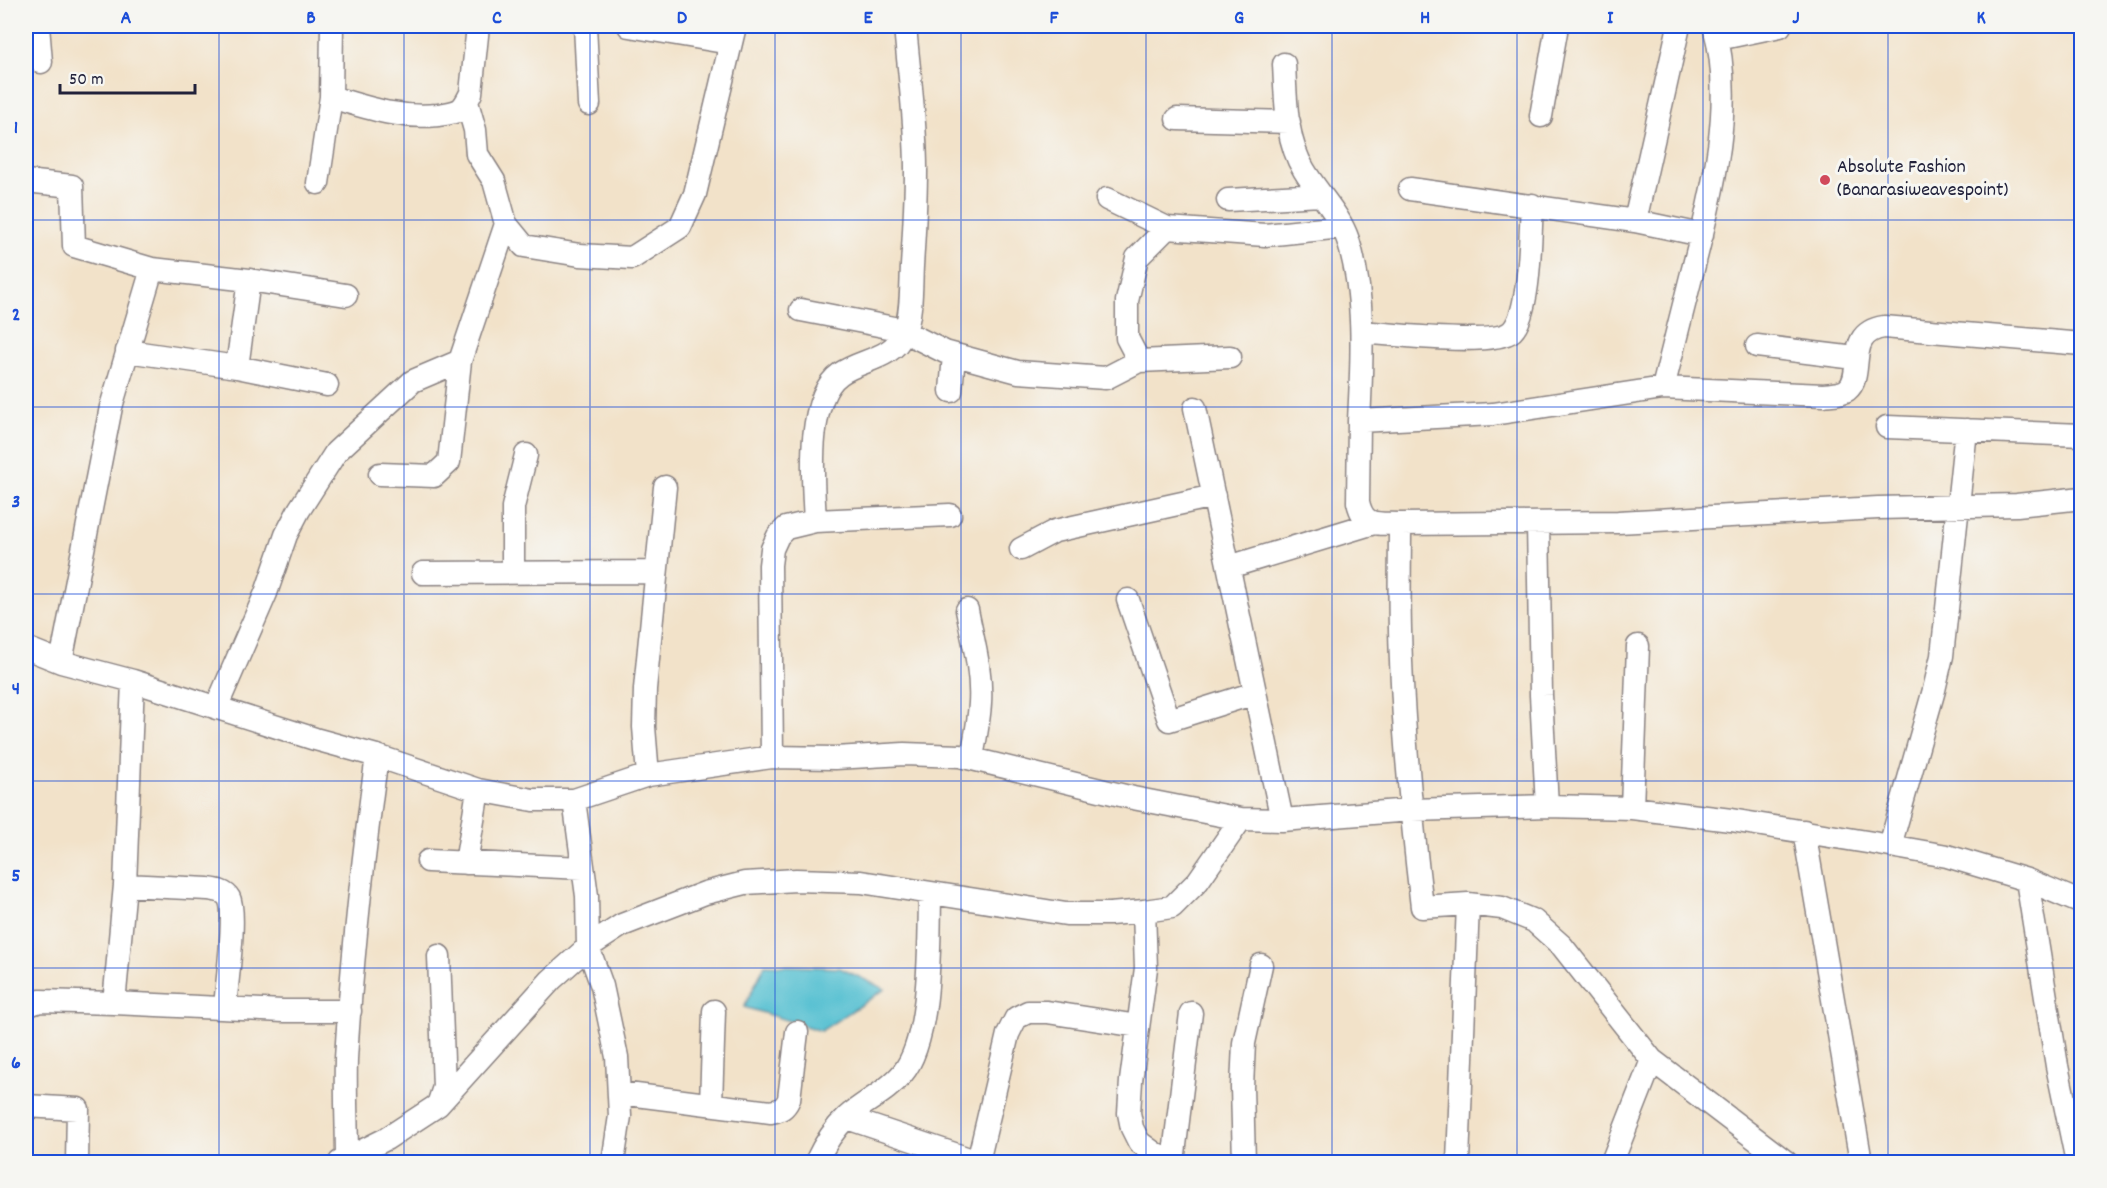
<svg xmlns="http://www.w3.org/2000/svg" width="2107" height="1188" font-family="Dekko,sans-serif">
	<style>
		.water { fill: #55c0d1; stroke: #3c7186; stroke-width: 1.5 }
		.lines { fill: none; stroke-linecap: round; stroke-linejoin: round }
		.minor-casing { stroke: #8a8282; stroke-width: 25 }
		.minor { stroke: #fff; stroke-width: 22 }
		.grid { fill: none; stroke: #1d4ed8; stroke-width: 1.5; stroke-opacity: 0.55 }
		.poi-dot { fill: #d1495b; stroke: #f6f6f2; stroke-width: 2 }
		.labels { text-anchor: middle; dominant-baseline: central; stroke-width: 6; stroke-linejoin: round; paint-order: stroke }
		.poi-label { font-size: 20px; fill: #22223b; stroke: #f6f6f2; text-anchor: start }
		.neatline { fill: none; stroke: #1d4ed8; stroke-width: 2 }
		.grid-label { font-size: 20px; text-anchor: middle; font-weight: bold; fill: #1d4ed8 }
	</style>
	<rect width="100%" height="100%" fill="#f6f6f2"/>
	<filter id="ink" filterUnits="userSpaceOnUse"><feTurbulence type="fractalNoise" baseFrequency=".0167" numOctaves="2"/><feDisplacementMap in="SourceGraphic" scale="12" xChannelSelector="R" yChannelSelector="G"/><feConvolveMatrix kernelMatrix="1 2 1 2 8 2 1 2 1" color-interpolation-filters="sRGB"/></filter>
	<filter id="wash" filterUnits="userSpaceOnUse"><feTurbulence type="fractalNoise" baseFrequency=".008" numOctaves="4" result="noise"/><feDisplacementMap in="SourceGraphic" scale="24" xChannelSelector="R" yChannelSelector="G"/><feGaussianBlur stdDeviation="1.35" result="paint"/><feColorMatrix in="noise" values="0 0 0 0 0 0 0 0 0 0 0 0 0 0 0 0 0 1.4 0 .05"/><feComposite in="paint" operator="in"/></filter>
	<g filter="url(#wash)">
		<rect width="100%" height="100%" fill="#f2e2c9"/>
		<path class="water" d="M765,965L840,968L885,989L821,1031L744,1007Z"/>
	</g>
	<g filter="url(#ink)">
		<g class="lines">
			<defs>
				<path id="minor" d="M38,26L41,62
					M585,26L589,104
					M629,26L730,43
					M1718,39L1780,26
					M1284,64C1286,99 1285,139 1304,170C1318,194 1339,213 1348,240C1366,297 1362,361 1359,421
					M331,97C369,108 398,119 438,115C446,114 455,113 461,109C466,104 468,99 471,93L478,26
					M467,102L475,130L477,154L494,181L506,224L524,246L580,255L632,258L680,227L695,194L735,26
					M1541,116L1557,26
					M1177,119L1289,122
					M26,181L72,186L74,246L152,269L249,280L346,295
					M318,183L331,97L332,26
					M1410,189L1635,221L1702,235
					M1107,199L1167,228L1265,235L1342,227
					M1228,200L1321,195
					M1635,221L1679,26
					M801,310L899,329L945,352L1018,372L1106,378L1139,361L1230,357
					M1362,332C1389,334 1495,347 1512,331C1531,312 1530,233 1532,205
					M1757,346L1855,358
					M127,351L237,367L327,385
					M1139,361L1127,338V301L1137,258L1167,228
					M237,367L249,280
					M1663,388L1824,395C1831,394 1841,394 1847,390C1866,375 1843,333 1884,327L2082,344
					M951,391L954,355
					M1195,408L1282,820
					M1887,427L2082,435
					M380,474L434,476L449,462L460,361
					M815,521C813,483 805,399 840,374C861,359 892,360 904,333C912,316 911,285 912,266C914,234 916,202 916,170C916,122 909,74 905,26
					M1538,523L1541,695L1547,806
					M1400,524C1377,523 1364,528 1358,502L1359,421L1493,414L1663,388C1673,348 1683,309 1693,269C1712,194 1736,102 1714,26
					M1021,549L1055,531L1214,496
					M1229,567L1374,523
					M513,572V507L526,455
					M423,573L656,572
					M1128,600L1169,720L1255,693
					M967,610C973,641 982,671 980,703C979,721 975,740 972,758
					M26,648L61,662L133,681L315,739L377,756L478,790L533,800H574L648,775L772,757L835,758L904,754L960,756L1133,798L1241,819L1282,820L1411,810L1547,806L1632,808L1731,820L1873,843L1947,856L2027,880L2082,903
					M61,662L111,407L152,269
					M216,708L266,593L286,535L299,510L336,452L413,381L460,361L506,224
					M772,757L770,565L772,549L778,536L786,528L815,521L950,515
					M648,775L644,727L645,689L665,487
					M574,800L587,896L588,947L602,986L617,1057L620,1116L613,1162
					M1632,808L1638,646
					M1804,831L1861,1162
					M1890,846L1934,690L1942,656L1966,430
					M428,861L583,868
					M466,863L478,790
					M2027,880L2057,1066L2077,1162
					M125,885L208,889C215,890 225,891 229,898C237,913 226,989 225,1008
					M114,1003L283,1011H350
					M26,1006L40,1001L114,1003L125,885L133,681
					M620,1093L771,1112C781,1110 785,1108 789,1099L797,1032
					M711,1104L714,1011
					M438,1105L444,1087L439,956
					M26,1106L78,1109L77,1162
					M847,1118L978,1162
					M347,1160C347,1126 345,1093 346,1059C352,958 363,857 377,756
					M340,1162L386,1139L438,1105L551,980L588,947L622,925L705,893L745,883L796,880L861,882L1066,914H1110L1144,911
					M816,1162C823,1147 834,1129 847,1117C864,1102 887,1092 902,1074C932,1039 929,940 930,894
					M978,1162L1008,1034L1016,1018L1028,1012H1047L1138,1026
					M1173,1162L1191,1013
					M1176,1162L1154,1153L1139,1142L1132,1128L1129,1113L1131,1081L1146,968L1144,911L1172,907L1198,881L1241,819
					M1244,1162L1242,1087L1244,1043L1261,965
					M1458,1162L1468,904
					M1612,1162L1652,1060
					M1786,1162L1652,1060L1562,946L1534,921L1502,908L1468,904L1422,907C1411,814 1402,722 1400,629C1399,594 1400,559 1400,524L1618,522L1878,508L2017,505L2082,498"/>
			</defs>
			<use href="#minor" class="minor-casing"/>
			<use href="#minor" class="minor"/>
		</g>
	</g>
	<path class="grid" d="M219,26V1162M404,26V1162M590,26V1162M775,26V1162M961,26V1162M1146,26V1162M1332,26V1162M1517,26V1162M1703,26V1162M1888,26V1162M26,220H2082M26,407H2082M26,594H2082M26,781H2082M26,968H2082"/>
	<circle class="poi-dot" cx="1825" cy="180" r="6"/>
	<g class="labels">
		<g class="poi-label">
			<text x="1837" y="168">Absolute Fashion<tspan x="1837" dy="23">(Banarasiweavespoint)</tspan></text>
		</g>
	</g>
	<rect width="2107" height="1188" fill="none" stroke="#f6f6f2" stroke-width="66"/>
	<path d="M60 84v9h135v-9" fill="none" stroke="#22223b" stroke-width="3"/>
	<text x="69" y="84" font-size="18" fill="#22223b" stroke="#f6f6f2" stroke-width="4.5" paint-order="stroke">50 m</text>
	<rect x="33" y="33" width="2041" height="1122" class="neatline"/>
	<g class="grid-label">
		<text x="126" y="23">A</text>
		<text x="311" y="23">B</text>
		<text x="497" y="23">C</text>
		<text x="682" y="23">D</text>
		<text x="868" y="23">E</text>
		<text x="1054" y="23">F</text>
		<text x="1239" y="23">G</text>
		<text x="1425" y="23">H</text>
		<text x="1610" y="23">I</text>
		<text x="1796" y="23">J</text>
		<text x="1981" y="23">K</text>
		<text x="16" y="133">1</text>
		<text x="16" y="320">2</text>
		<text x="16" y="507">3</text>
		<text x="16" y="694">4</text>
		<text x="16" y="881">5</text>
		<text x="16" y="1068">6</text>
	</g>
</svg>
